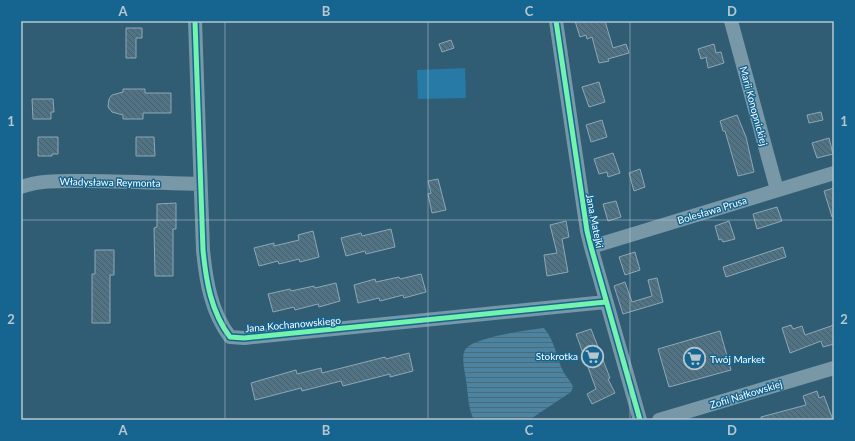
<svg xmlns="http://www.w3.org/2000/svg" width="855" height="441" font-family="Lato,sans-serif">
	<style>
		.pitch { fill: #267aa5 }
		.water { fill: url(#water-rules) }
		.building { fill: url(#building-back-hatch); stroke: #8da8b5 }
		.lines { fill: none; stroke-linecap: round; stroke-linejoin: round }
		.minor { stroke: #7898a7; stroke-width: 14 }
		.cycleway-casing { stroke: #156590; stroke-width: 8 }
		.cycleway { stroke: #73f3ae; stroke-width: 5 }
		.grid { fill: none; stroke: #b7c6ce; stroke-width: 1; stroke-opacity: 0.55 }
		.labels { text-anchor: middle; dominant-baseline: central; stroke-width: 3; stroke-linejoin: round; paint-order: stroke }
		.street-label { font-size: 10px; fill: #fff; stroke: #156590 }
		.poi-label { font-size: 10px; fill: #fff; stroke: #156590; text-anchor: end }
		.neatline { fill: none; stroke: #b7c6ce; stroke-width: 1.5 }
		.grid-label { font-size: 13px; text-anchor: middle; font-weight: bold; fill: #b7c6ce }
	</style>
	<defs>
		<pattern id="water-rules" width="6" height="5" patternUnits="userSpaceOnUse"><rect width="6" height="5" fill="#4b83a0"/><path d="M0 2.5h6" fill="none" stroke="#4b6a7a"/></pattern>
		<pattern id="building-back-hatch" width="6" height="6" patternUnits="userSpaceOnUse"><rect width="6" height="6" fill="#507385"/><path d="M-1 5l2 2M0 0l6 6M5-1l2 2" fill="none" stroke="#4e5c63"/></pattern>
	</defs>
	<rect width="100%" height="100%" fill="#315d74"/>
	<path class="pitch" d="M465,68L466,98L418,99L417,70Z"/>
	<path class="water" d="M544,328C555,341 556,357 563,371C566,377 571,381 573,387L571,392L529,420H474C468,409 468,393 466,380C465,373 461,356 465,350C472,337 529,330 544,328Z"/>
	<path class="building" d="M575,21H605L613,48L626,44L629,53L608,59L609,61L599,63L592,37L587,39L586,35L580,37Z
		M126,28H142V38H136V58H126Z
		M451,40L454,48L442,52L439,44Z
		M714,44L716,53L721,52L724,63L708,68L706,57L701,59L698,49Z
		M599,82L605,102L589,107L582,87Z
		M123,89H145V93H171V113H143V119H123V115L112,112L108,107L109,99L112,95L123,92Z
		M32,99H53L54,112H51V119H33Z
		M821,112L823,120L809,123L807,115Z
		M737,115L746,137L754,172L738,176L725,131H723L720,121Z
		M602,120L607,137L591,142L586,125Z
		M38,137H58V154H52V156H38Z
		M136,137H154L155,156H136Z
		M829,138L833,154L817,158L812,143Z
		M613,153L620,173L608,177L607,172L599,174L594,159Z
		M640,169L645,187L634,191L629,173Z
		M438,179L446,210L432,213L428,194L431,193L428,181Z
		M834,188V216L832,217L824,191Z
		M616,201L621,217L608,221L603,204Z
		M176,203V229H173V276H155L154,228L157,227V204Z
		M777,207L782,221L757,229L753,214Z
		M566,221L569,237L562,239L568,272L547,276L544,255L557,253L550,225Z
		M729,221L735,239L723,242L721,239L719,240L715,226Z
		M391,229L395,247L366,254L365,251L346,256L341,238L361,233L362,236Z
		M313,231L319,257L300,262L299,259L279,264L278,261L259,266L254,248L274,243V246L299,240L298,235Z
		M783,247L786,257L726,277L723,267Z
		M95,250H114V275H110V323H92V274H95Z
		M635,252L640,270L625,275L619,257Z
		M421,274L426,292L404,298L403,295L380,301L379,298L358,303L354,285L375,279L376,282L399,277L400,279Z
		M657,278L663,302L623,314L614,286L625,282L632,302L652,296L648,280Z
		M336,283L340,301L319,307L318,304L295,310L294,307L273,312L268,294L290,289L291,291L314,286L315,288Z
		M791,325L793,329L802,326L805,335L834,325V344L823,347L821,341L790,353L782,328Z
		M591,329L610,378L608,379L615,393L592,404L587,394L596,389L576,334Z
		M720,331L731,370L669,387L658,349Z
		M409,353L413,371L390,377V374L343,386L341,381L302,391L301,388L255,400L251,383L296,370L297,374L321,368L322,373L385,357L386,359Z
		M817,391L819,398L824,396L833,420H761V417L806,405L803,396Z"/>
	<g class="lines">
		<path class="minor" d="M195,21L203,250C206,281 211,312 230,337L244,338L606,302
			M556,21L587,231L591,247L640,420
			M731,21L777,190
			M21,187C41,180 61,181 81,181C121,181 161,183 200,184
			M591,247L834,173
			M659,420L834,368"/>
		<defs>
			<path id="cycleway" d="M195,21L203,250C206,281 211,312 230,337L244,338L606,302
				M556,21L587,231L591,247L640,420"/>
		</defs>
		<use href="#cycleway" class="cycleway-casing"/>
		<use href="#cycleway" class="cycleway"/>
	</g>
	<path class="grid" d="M225,21V420M428,21V420M630,21V420M21,220H834"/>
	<defs>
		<symbol id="supermarket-ring" viewBox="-11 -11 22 22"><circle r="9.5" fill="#156590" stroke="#b7c6ce" stroke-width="1.5"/><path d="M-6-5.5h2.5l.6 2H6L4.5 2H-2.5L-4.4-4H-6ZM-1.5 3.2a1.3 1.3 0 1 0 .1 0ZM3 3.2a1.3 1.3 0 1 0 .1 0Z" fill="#b7c6ce"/></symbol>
	</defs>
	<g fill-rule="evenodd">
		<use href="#supermarket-ring" x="580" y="344" width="25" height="25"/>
		<use href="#supermarket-ring" x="682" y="346" width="25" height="25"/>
	</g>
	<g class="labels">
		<g class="street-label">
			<text transform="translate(754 106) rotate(75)">Marii Konopnickiej</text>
			<text transform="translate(110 182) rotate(1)">Władysława Reymonta</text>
			<text transform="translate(712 210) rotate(-17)">Bolesława Prusa</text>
			<text transform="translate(595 221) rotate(79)">Jana Matejki</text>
			<text transform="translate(293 324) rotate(-5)">Jana Kochanowskiego</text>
			<text transform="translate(746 394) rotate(-17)">Zofii Nałkowskiej</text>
		</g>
		<g class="poi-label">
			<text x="578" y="356">Stokrotka</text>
			<text x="710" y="359" text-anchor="start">Twój Market</text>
		</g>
	</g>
	<rect width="855" height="441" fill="none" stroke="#156590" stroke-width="44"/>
	<rect x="22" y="22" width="811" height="397" class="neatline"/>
	<g class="grid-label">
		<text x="123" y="16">A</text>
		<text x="326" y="16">B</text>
		<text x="529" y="16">C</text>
		<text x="732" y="16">D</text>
		<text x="11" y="126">1</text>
		<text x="844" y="126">1</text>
		<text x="11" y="324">2</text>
		<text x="844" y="324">2</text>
		<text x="123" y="435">A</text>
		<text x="326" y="435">B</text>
		<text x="529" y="435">C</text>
		<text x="732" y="435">D</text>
	</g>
</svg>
